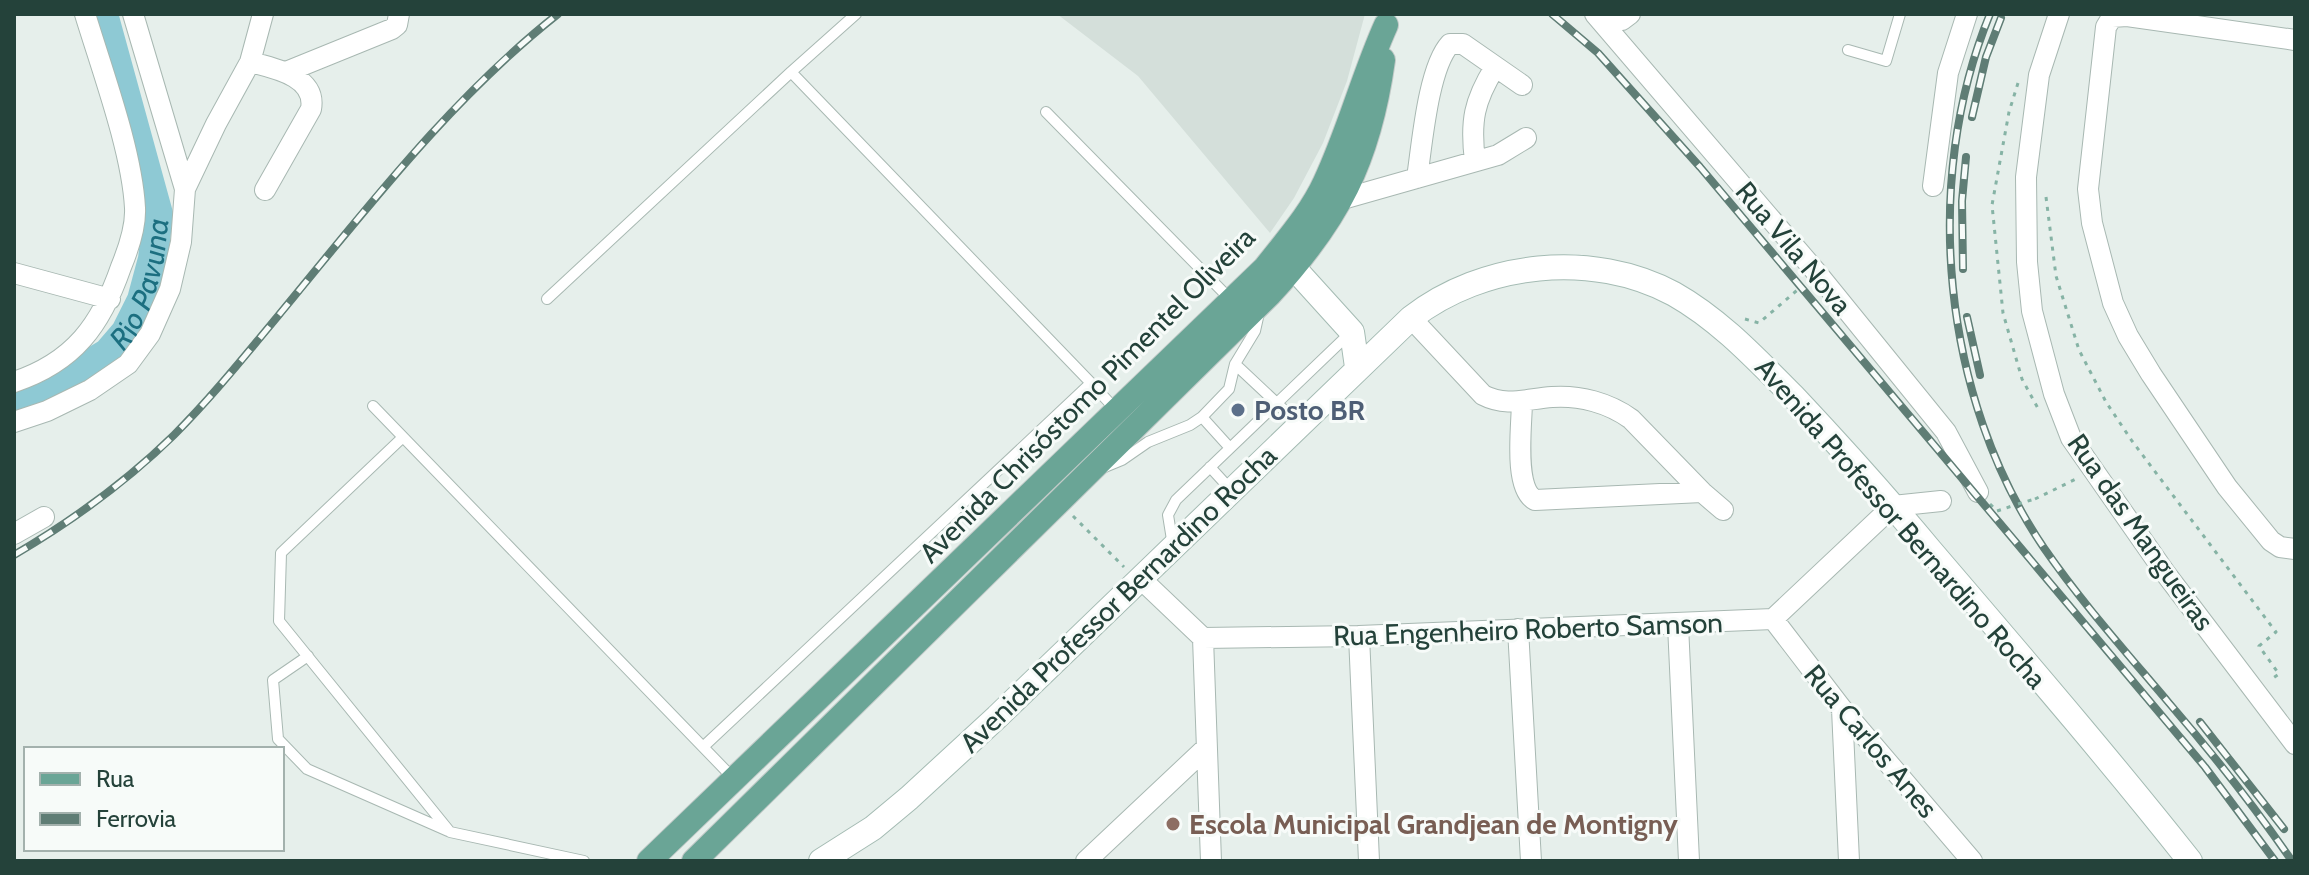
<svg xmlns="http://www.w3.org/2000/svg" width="2309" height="875" font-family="Cabin,sans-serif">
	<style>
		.built { fill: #d4dfda }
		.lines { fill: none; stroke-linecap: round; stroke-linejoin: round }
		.river { stroke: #8ec9d4; stroke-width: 30 }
		.lane-casing { stroke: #a8b8b2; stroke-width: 12 }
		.street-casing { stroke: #a8b8b2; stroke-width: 22 }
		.secondary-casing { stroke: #a4bbb3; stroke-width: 26 }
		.primary-casing { stroke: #c2cac8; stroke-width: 26 }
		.path { stroke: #86b3a5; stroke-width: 3; stroke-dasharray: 4 6; stroke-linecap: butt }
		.lane { stroke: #fff; stroke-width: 10 }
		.street { stroke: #fff; stroke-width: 20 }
		.secondary { stroke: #fff; stroke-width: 24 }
		.primary { stroke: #6aa596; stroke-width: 24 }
		.rail-casing { stroke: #5f7d75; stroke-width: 8 }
		.rail { stroke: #f7fbf9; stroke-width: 5; stroke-dasharray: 15; stroke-linecap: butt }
		.path-bridge { stroke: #86b3a5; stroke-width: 3; stroke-dasharray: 4 6; stroke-linecap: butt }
		.service-dot { fill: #5c6f8a; stroke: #f7fbf9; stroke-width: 3 }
		.education-dot { fill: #8d6e63; stroke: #f7fbf9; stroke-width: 3 }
		.labels { text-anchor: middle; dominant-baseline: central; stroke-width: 6; stroke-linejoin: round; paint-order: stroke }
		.street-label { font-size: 28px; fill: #24423a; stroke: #f7fbf9 }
		.service-label { font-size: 28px; font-weight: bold; fill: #4e5e75; stroke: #f7fbf9; text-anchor: start }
		.education-label { font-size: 28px; font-weight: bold; fill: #785e54; stroke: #f7fbf9; text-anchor: start }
		.water-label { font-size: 30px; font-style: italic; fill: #1c6f80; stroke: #f7fbf9 }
	</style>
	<rect width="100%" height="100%" fill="#e6efeb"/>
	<path class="built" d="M1057,14H1365L1347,81L1323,143L1294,198L1270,233L1138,76Z"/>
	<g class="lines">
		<path class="river" id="s1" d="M14,399L55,385L108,353L126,332L142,300L153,259L158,214L103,14"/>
		<defs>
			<path id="lane" d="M1848,50L1886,61L1900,14
				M791,72L856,14
				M1046,112L1230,299
				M547,299L791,72L1091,383
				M1235,364L1299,424
				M373,406L734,779
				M1202,417L1230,448
				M402,438L281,553L279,621L450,832L584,861
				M1105,467L1122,460L1148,442L1190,425L1202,417L1229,389L1235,364L1255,331L1259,313
				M1210,467L1231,490
				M1173,546L1168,515L1176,500L1349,334
				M308,656L273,680L278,739L307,769L448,831
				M703,747L1091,383L1117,411"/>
			<path id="street" d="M1595,14L1817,273L1946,432L1978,492
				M2059,14L2039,75L2026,177L2027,262L2032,311L2054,394L2071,438L2166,574L2295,744
				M1596,15L1622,20L1630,14
				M2295,40L2127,16L2112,17L2106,27L2088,189L2092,223L2113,303L2128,336L2151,374L2227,487L2271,541L2280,547L2295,549
				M250,62C273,68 317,76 311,109L265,190
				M286,72L392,29L397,25L399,14
				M1475,161C1470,121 1474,101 1495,67
				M1417,178C1422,145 1428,68 1450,44H1463L1522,85
				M1933,186L1948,73L1967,14
				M185,189L216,124L250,62L263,14
				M1343,199L1498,155L1526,138
				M14,273L110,299
				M1411,318L1483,395C1506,407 1526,399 1552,397C1580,395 1609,403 1631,419L1702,492L1723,510
				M14,382C74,362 101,325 121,267C128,250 136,227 135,208C132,151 102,70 85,14
				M1522,401C1522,424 1513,488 1535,500L1702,492
				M14,422L47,411L90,390L128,364L150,334L170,289L181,242L185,189L133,14
				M14,534L44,517
				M1141,579L1203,638L1359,636L1773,619L1893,506L1941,501
				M1773,619L1842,709L1972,861
				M1678,625L1689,861
				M1518,629L1531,861
				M1359,636L1369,861
				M1203,638L1211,861
				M1842,709L1849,861
				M1086,861L1205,749"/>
			<path id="secondary" d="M1275,266L1294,268L1352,332L1357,367
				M821,861L873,828L909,798L997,717L1411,318C1483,262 1592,250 1674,294C1720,320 1756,359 1793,396C1840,446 1886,497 1930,550C2018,653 2106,755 2190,861"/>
			<path id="primary" d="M649,861L1265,268C1286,241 1311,213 1325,182C1349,131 1363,76 1386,25
				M694,861L1270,294C1338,220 1369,161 1383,60"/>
		</defs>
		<use href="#lane" class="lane-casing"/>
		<use href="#street" class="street-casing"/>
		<use href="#secondary" class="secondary-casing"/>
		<use href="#primary" class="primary-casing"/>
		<path class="path" d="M2018,83L2009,112L1992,205L2003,313L2022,379L2040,412
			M2046,197L2056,276L2079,350L2106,402L2132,441L2276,632L2259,646L2279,674L2270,680
			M1745,319L1759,323L1802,286
			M2035,499L2076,479
			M1990,504L1997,511L2018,504
			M1073,516L1124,567"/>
		<use href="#lane" class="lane"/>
		<use href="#street" class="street"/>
		<use href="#secondary" class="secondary"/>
		<use href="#primary" class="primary"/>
		<defs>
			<path id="rail" d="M1552,14L1598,53L1700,167L2205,767L2275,861
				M1990,14C1921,181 1942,398 2044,548C2082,603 2126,652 2169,703C2213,754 2254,806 2292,861
				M1972,117L1986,57L2001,18
				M1963,269L1962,201L1966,157
				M1967,317L1980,375
				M14,555C72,521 126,482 174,435C211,398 244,357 278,316C365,211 450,99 558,14
				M2200,722L2284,829"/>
		</defs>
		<use href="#rail" class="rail-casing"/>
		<use href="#rail" class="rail"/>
		<path class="path-bridge" d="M2018,504L2035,499"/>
	</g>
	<circle class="service-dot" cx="1238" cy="410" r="8"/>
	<circle class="education-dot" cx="1173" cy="824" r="8"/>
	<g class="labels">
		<g class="street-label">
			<text transform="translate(1794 248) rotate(50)">Rua Vila Nova</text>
			<text transform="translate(1087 395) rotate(-45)">Avenida Chrisóstomo Pimentel Oliveira</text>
			<text transform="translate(1901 523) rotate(49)">Avenida Professor Bernardino Rocha</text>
			<text transform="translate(2141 532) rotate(55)">Rua das Mangueiras</text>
			<text transform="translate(1118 599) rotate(-44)">Avenida Professor Bernardino Rocha</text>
			<text transform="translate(1528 629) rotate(-2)">Rua Engenheiro Roberto Samson</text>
			<text transform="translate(1871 741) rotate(50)">Rua Carlos Anes</text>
		</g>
		<g class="service-label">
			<text x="1254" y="410">Posto BR</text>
		</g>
		<g class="education-label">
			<text x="1189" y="824">Escola Municipal Grandjean de Montigny</text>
		</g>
		<g class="water-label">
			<text stroke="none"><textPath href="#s1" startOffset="184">Rio Pavuna</textPath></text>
		</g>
	</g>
	<rect width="2309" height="875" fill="none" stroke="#24423a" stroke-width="32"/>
	<rect x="24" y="747" width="260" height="104" fill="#f7fbf9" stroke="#a3b1ad" stroke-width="2"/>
	<rect x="40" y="773" width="40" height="12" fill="#6aa596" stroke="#a3b1ad" stroke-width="2"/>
	<text x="96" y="787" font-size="24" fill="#24423a">Rua</text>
	<rect x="40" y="813" width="40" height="12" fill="#5f7d75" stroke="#a3b1ad" stroke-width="2"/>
	<text x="96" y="827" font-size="24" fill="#24423a">Ferrovia</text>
</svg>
